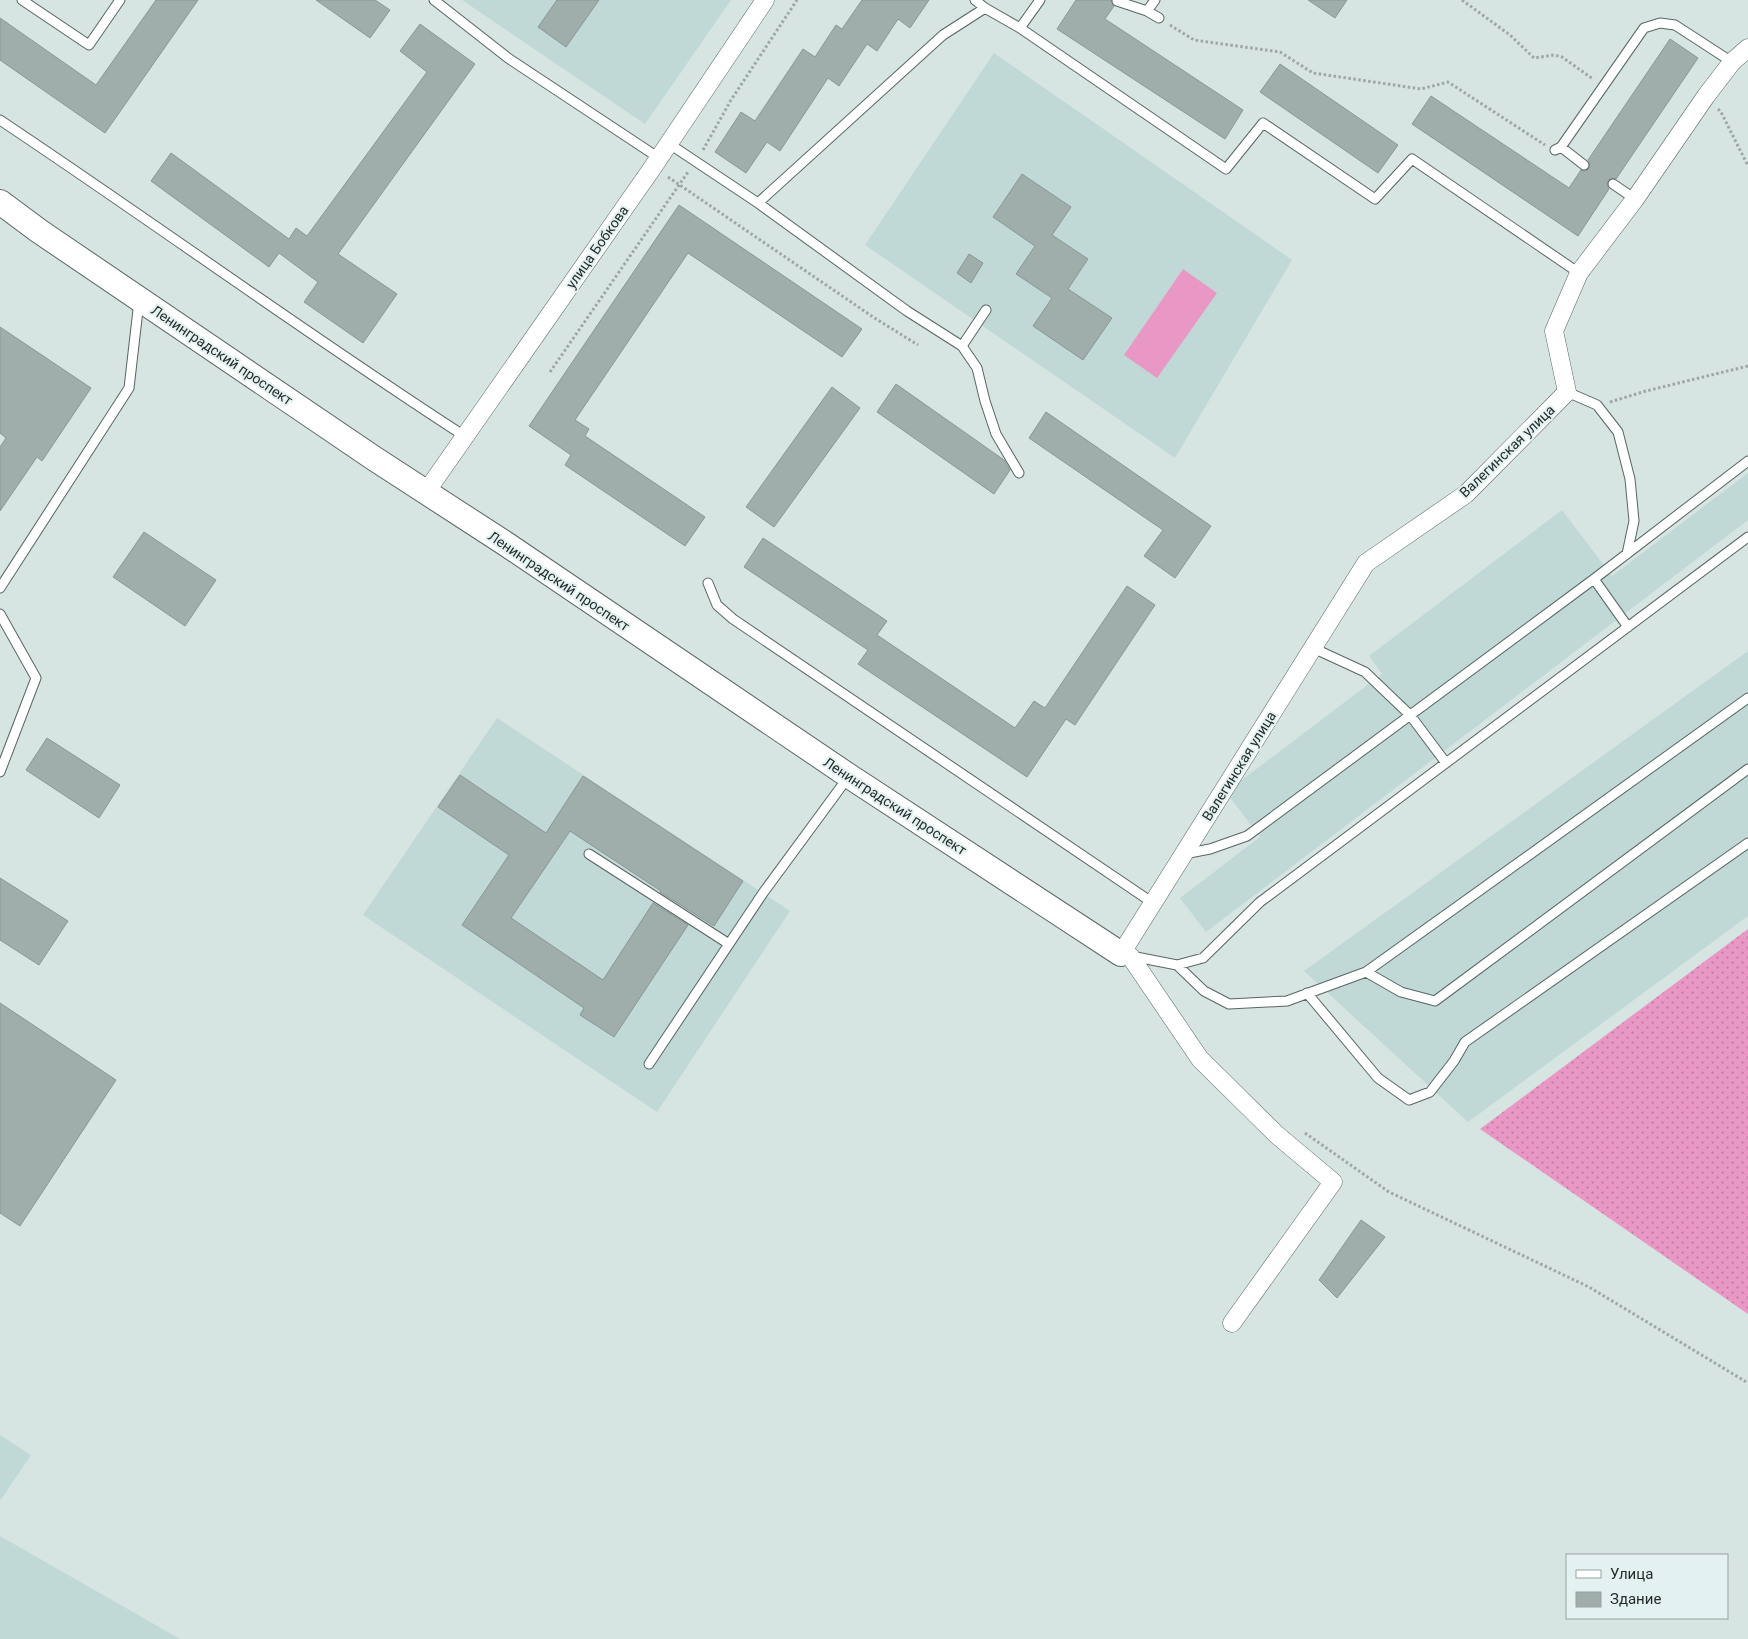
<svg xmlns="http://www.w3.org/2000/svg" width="1748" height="1639" font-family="Roboto,sans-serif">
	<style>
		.built { fill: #c1d9d6 }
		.grass { fill: url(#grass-dots) }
		.pitch { fill: #e998c5 }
		.building { fill: #9fadab; stroke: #899795 }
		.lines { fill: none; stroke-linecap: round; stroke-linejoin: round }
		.lane-casing { stroke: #586564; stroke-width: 11 }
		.street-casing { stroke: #586564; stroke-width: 19 }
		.secondary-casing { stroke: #586564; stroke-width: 26 }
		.path { stroke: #9ca7a6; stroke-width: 3; stroke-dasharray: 2.5 2.5; stroke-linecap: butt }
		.lane { stroke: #fff; stroke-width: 9 }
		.street { stroke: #fff; stroke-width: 18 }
		.secondary { stroke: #fff; stroke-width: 24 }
		.labels { text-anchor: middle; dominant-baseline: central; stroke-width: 4; stroke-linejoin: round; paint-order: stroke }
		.street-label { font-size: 14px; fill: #252a2a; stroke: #e3f2f0 }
	</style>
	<defs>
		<pattern id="grass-dots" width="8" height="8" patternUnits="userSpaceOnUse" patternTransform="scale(1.25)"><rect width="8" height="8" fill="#e998c5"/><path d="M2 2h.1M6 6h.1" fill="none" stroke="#bd7ca0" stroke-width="1.8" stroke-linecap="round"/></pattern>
	</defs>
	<rect width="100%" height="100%" fill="#d6e4e2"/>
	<path class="built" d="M462,0H731L645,124Z
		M994,53L1292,260L1175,458L865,245Z
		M1748,473V520L1206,932L1180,898L1260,837L1226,792L1382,674L1369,656L1562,510L1612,576Z
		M1748,651V916L1468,1122L1304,971Z
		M497,718L790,911L657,1112L363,915Z
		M0,1435L31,1455L0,1501Z
		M0,1536L180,1639H0Z"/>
	<path class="grass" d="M1748,929V1314L1480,1129Z"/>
	<path class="pitch" d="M1183,269L1217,293L1157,378L1124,355Z"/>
	<path class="building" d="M156,0H198L105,133L0,60V18L96,85Z
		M316,0H375L390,10L370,38Z
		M557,0H599L566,47L538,27Z
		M862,0H929L910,28L898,19L877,51L867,44L839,86L828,78L780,151L767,142L746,173L715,152L741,112L755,121L803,49L815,57L836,25L842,29Z
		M1076,0H1111L1114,6L1105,19L1243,110L1225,139L1057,29Z
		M1308,0H1347L1335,18Z
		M420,24L475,64L338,254L397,294L363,343L304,302L318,282L279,253L269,267L151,181L171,153L289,239L296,228L307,236L427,72L400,51Z
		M1670,39L1698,58L1616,179L1611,178L1608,181L1607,186L1609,189L1578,236L1412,124L1431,96L1569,188L1581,170L1586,171L1589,168L1590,163L1588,160Z
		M1280,64L1398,145L1378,173L1260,92Z
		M1022,174L1071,207L1052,235L1088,259L1068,289L1112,318L1083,360L1033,326L1052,298L1016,274L1035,246L993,217Z
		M679,205L862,329L842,357L688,253L575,420L589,429L585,436L705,517L685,546L565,465L571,455L529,426Z
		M969,254L983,263L971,283L957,273Z
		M0,327L91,388L42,461L37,457L0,511V447L6,438L0,433Z
		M896,384L1004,460L1010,470L994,494L877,412Z
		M832,387L860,408L774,527L746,507Z
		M1046,412L1211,526L1175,578L1144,556L1163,530L1029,438Z
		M144,532L216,580L185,626L113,577Z
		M763,538L887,621L877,635L1015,728L1034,701L1045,708L1127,586L1155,605L1075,725L1066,719L1027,777L858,664L868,650L744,567Z
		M47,738L120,785L99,818L26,770Z
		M460,775L546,833L583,776L743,881L714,926L660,892L661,891L570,831L511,918L603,980L653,903L688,925L614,1037L580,1015L584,1008L462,925L509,855L438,807Z
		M0,878L68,921L39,965L0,940Z
		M0,1003L116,1080L20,1226L0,1213Z
		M1361,1220L1385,1237L1337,1298L1319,1280Z"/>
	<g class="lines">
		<defs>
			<path id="lane" d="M22,0L89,45L120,0
				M434,0L508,58L659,158
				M975,0L985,8L1020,28L1226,169L1263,123L1375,199L1412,159L1579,273
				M1117,1L1147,11L1159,18
				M1147,11L1155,0
				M1020,28L1040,0
				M0,120C156,224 308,335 466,437
				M668,143L758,203L907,311L962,346L977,368L985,401L996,434L1019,473
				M1561,147L1584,165
				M1555,150L1561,147L1644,28L1660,23L1675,25L1732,62
				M1613,184L1635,199
				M758,203L943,35L985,8
				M962,346L986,310
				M1567,392L1597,405L1618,432L1630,479L1634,521L1627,554
				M1594,579L1628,627
				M708,583L717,605L733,619L1153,903
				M0,588L129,388L139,301
				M0,614L36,678L0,772
				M1313,648L1365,672L1410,715L1446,763
				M589,854L729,944
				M1184,854L1210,849L1247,836L1594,579L1748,461
				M1131,956L1177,965L1203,958L1260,902L1748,537
				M1177,965L1204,991L1229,1004L1287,1001L1366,972L1748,698
				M1366,972L1401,992L1435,1001L1748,769
				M1307,993L1378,1078L1409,1100L1430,1092L1454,1061L1465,1042L1748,843
				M649,1064L763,893L849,776"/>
			<path id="street" d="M426,492L653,167L765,0
				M1121,954L1366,563L1466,494L1567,392L1554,331L1579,273L1635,199L1706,96L1732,62L1748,48
				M1130,956L1200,1059L1277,1135L1333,1182L1232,1323"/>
			<path id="secondary" d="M0,202L39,231L375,459L506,544L849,776L1121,954"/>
		</defs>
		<use href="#lane" class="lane-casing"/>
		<use href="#street" class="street-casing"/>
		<use href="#secondary" class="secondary-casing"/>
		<path class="path" d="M1462,0L1510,35L1534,58L1554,55L1562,57L1593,79
			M1170,25L1194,40L1280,52L1313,73L1421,89L1448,82L1545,145
			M1718,109L1721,112L1748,166
			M703,150L731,100L797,0
			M668,177L873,317L918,345
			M550,372L688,172
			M1610,402L1646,391L1748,366
			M1305,1133L1389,1192L1589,1287L1748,1383"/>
		<use href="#lane" class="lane"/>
		<use href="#street" class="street"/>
		<use href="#secondary" class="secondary"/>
	</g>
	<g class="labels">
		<g class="street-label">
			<text transform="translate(597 247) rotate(-55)">улица Бобкова</text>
			<text transform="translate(222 355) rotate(34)">Ленинградский проспект</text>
			<text transform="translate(1507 451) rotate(-44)">Валегинская улица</text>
			<text transform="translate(559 581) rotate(34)">Ленинградский проспект</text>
			<text transform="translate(1239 766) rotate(-58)">Валегинская улица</text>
			<text transform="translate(895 806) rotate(33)">Ленинградский проспект</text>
		</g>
	</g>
	<rect x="1566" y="1554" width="162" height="65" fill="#e3f2f0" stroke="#97a2a1"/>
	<rect x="1576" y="1570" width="25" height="8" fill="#ffffff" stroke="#97a2a1"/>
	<text x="1610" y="1579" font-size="15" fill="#252a2a">Улица</text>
	<rect x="1576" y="1592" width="25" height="15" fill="#9fadab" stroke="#97a2a1"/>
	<text x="1610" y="1604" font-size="15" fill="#252a2a">Здание</text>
</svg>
